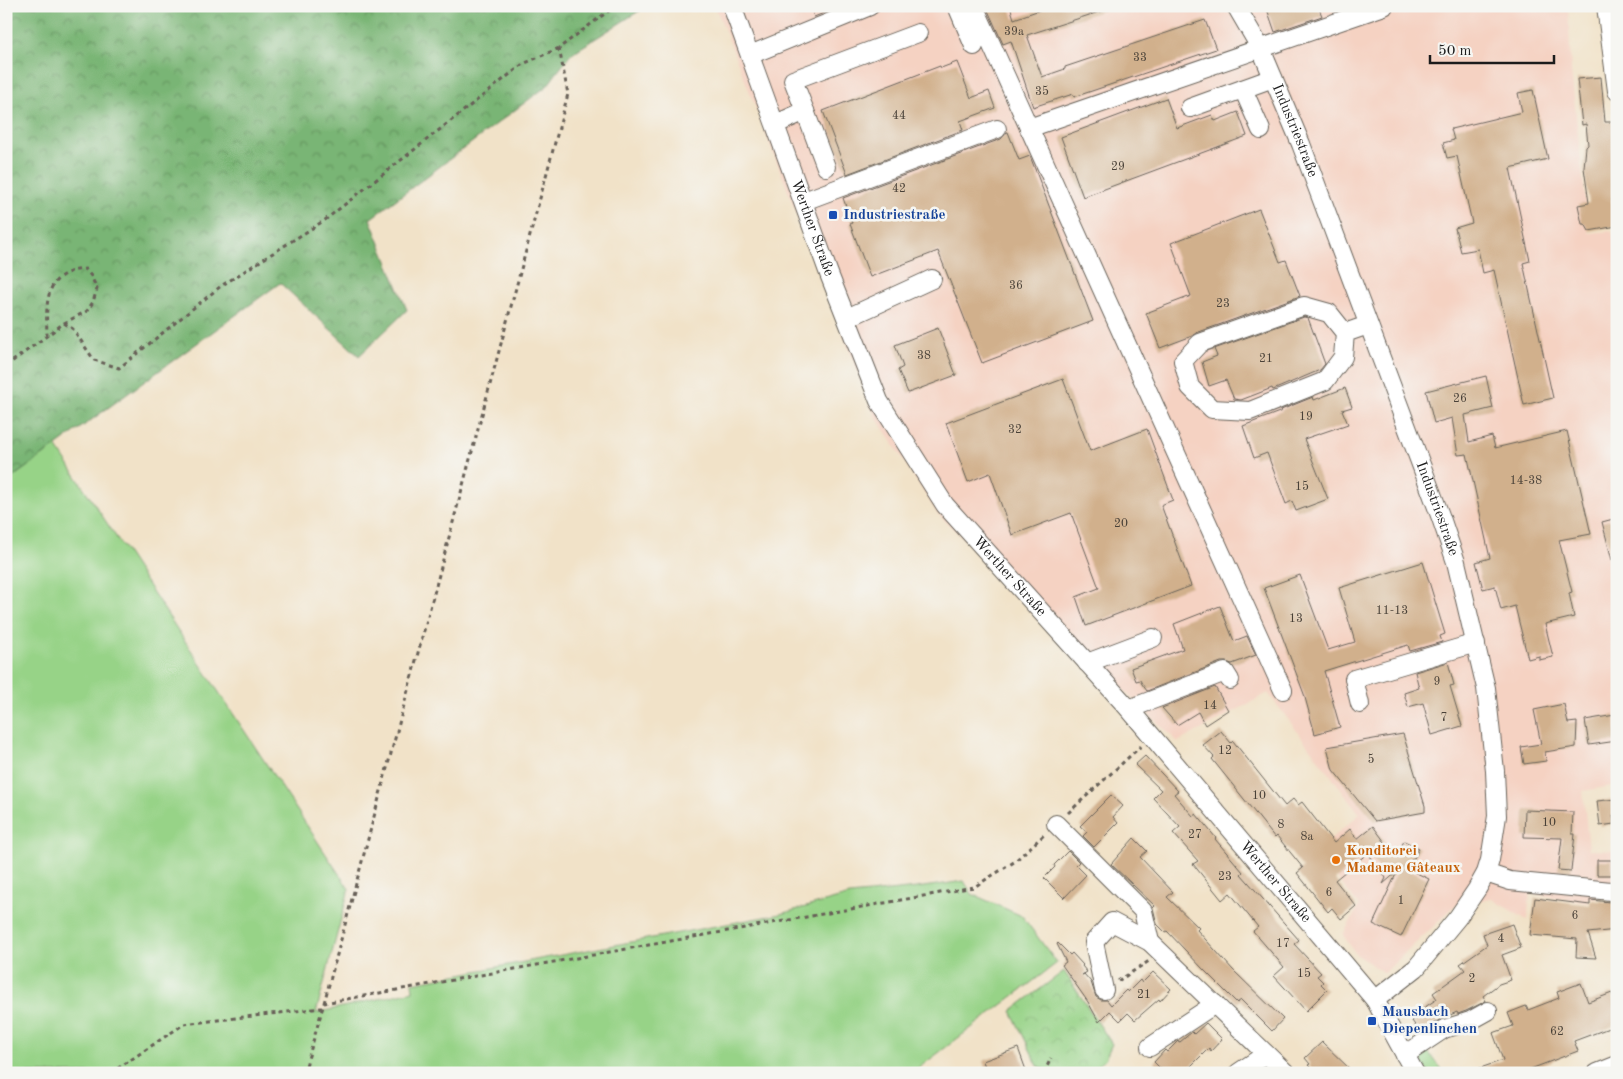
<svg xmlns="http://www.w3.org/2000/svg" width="1623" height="1079" font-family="'Old Standard TT',serif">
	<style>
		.built { fill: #f5d2c2 }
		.green { fill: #97d387; stroke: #5a7852 }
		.forest { fill: url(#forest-crowns); stroke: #4a6848 }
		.park { fill: url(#park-crowns); stroke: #5a7852 }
		.building { fill: #d1b08c }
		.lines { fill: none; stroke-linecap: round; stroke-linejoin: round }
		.minor-casing { stroke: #676158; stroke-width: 20 }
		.path { stroke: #676158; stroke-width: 3; stroke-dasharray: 4 4; stroke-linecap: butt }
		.minor { stroke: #fff; stroke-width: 18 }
		.transit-dot { fill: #1a4fb4; stroke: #f6f6f2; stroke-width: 2 }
		.food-dot { fill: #e8710a; stroke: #f6f6f2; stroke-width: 2 }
		.labels { text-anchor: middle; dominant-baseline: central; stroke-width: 5; stroke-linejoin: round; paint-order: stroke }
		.number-label { font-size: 12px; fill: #494138 }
		.street-label { font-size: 15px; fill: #1c1c1c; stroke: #f6f6f2 }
		.transit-label { font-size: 15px; font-weight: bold; fill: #164399; stroke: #f6f6f2; text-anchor: start }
		.food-label { font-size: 15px; font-weight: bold; fill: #c56008; stroke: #f6f6f2; text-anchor: start }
	</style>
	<defs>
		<pattern id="forest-crowns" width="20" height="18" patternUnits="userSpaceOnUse" patternTransform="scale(1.25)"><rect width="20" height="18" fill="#79b574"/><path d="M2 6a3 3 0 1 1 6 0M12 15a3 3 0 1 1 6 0" fill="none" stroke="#62925e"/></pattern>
		<pattern id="park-crowns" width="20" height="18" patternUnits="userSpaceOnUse" patternTransform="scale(1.25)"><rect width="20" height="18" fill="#97d387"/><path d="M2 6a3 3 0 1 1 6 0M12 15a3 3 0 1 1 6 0" fill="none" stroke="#82b574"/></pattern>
	</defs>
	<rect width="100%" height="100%" fill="#f6f6f2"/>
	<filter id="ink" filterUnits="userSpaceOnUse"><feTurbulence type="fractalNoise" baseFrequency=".02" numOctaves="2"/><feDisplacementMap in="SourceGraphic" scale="10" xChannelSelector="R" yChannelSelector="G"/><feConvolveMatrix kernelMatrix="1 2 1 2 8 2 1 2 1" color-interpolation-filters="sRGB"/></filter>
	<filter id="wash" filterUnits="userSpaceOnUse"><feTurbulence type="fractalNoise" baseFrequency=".0096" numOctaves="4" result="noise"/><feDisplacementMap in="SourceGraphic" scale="20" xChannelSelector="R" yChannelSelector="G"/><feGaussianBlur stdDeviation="1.12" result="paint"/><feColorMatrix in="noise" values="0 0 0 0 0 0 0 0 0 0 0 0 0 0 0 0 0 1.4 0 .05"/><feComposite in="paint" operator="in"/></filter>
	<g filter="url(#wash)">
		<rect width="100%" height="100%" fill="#f1e2c8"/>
		<path class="built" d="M715,6H1568L1571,71L1589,233L1612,231L1617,250V785L1583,791L1589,850L1617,851V898H1589L1588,903L1530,893L1527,920L1492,899L1457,904L1384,973L1356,954L1343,935L1359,906L1316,851L1360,814L1268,693L1178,742L938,514L874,414L751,95Z"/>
		<path class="green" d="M56,446L349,889L316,1013L413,991L412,983L780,914L850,895L917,888L964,881L972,894L1022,916L1057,963L912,1073H6V482Z
			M1425,1048L1445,1073H1428L1417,1055Z"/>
		<path class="forest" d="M6,6H647L571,54L547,86L370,219L407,310L359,356L280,283L6,482Z"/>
		<path class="park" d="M1064,971L1112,1044L1105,1059L1094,1069L1073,1073H1051L1038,1066L1011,1011Z"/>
		<g id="blocks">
			<path class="building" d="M810,6H841L814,17Z
				M986,6H1010L1014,19L1051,6H1107L1108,9L1027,35L1042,77L1065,69V67L1205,20L1216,49L1074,97L1073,94L1033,107L1011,41L1003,44Z
				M1266,6H1318L1322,16L1275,32Z
				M957,62L971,98L989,91L995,108L960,121L963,130L847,174L823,111L940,66L941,68Z
				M1601,77L1605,122H1614L1617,141V169H1615L1617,199H1612L1617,226L1589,231L1585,224H1582L1578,205L1589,203L1584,168L1586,147L1588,145L1586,124L1582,125L1577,79Z
				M1533,90L1548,159L1510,168L1530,261L1523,263L1553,398L1524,405L1494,270L1483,273L1478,249L1461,252L1455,228L1472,223L1457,156L1447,158L1443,143L1454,140L1451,129L1522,112L1518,93Z
				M1166,98L1177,128L1212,115L1215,121L1238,112L1247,136L1083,197L1061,137Z
				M1007,132H1008L1019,160L1030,156L1093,321L982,363L938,251L870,277L850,224L852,223L843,198L1001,139Z
				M1259,209L1280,262L1286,260L1300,296L1196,333L1192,336L1160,348L1146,313L1191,296L1171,243Z
				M1304,317L1308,318L1325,364L1320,370L1273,390L1272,388L1241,400L1234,399L1226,380L1209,386L1202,362L1217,356L1214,349Z
				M938,328L956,375L908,393L898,370L903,367L895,345Z
				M1486,376L1493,408L1465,415L1469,442L1492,436L1495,448L1567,431L1591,534L1559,540L1572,592L1569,593L1574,617L1545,624L1553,657L1539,660V656L1528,659L1515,606L1501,610L1495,586L1483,589L1476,562L1490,558L1467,454L1458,455L1452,418L1434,423L1426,391Z
				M1063,379L1090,451L1147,429L1173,500L1161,505L1191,586L1086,626L1076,597L1099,588L1071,513L1012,535L990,473L968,482L946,423Z
				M1345,388L1352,407L1342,410L1348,424L1304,439L1328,499L1296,511L1292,501L1286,504L1267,453L1254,458L1243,426L1282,411L1281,410L1313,397L1314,400Z
				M1617,518V559L1612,560L1602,522Z
				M1423,562L1445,634L1440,636L1442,642L1410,651L1408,645L1324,671L1340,727L1315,734L1304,694L1264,588L1300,575L1328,650L1355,642L1339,588Z
				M1220,606L1234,641L1247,636L1256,655L1232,664L1226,662H1221L1147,691L1142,684L1140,680L1136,681L1131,668L1183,649L1174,624Z
				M1448,662L1454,685L1450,686L1462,726L1432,735L1423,703L1408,707L1404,693L1419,688L1415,672Z
				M1215,687L1228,710L1205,725L1198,712L1177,725L1162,708Z
				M1564,704L1568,723L1577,722L1576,747L1545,752L1546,761L1524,764L1521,747L1541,744L1534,710Z
				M1615,715L1617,741L1589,745L1585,720Z
				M1221,731L1231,743L1233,741L1285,806L1293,799L1298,805L1302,802L1334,843L1350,829L1357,839L1373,826L1396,857L1404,841L1419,848L1414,858L1404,867L1429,879L1401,937L1373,924L1397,872L1383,884L1386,878L1368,853L1335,880L1356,906L1341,919L1332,908L1328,912L1297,873L1303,868L1277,836L1275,838L1240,794L1212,759L1214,757L1203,745Z
				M1403,734L1425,806V812L1375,821L1333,770L1327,747Z
				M1145,756L1178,791L1174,794L1193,816L1196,814L1216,838L1215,839L1243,872L1241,874L1299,940L1294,944L1321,973L1317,976L1323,982L1321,984L1327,990L1306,1011L1274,976L1284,967L1253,931L1258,927L1230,893L1222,900L1193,864L1198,861L1173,833L1180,827L1153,798L1161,790L1135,765Z
				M1111,795L1123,806L1113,817L1118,823L1094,847L1083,836L1087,832L1080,826Z
				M1617,799V814L1613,815L1614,824L1600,826L1597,801Z
				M1525,810L1573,812L1572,834H1575L1571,871L1558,870L1562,838L1524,837Z
				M1134,838L1147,851L1140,857L1173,892L1167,897L1199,928L1197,930L1233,970L1283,1019L1272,1031L1241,1000L1237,1003L1203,969L1167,931L1165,932L1157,924L1153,908L1155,906L1111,864Z
				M1068,851L1079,862L1076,865L1086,875L1064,898L1044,878L1055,867L1054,865Z
				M1597,860H1612V875H1597Z
				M1535,898L1590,905V900L1610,902L1617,900V930L1588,933L1596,958L1576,957L1577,939L1530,935Z
				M1512,924L1521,948L1502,955L1511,980L1499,984L1483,996L1486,1001L1466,1011L1458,1014L1457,1012L1441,1019L1420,1032L1412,1021L1421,1014L1419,1011L1437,999L1433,993L1465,970L1460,964L1487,945L1483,934Z
				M1058,943L1070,955L1072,953L1083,965L1082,966L1087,972L1082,975L1084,974L1091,982L1096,997L1101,1000H1107L1111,1005L1126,990L1128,992L1140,980L1142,983L1153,972L1171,989L1160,1001L1159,999L1135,1020L1128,1013L1120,1021L1110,1011L1099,1022L1088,1002L1062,965L1066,962L1057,944Z
				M1581,983L1588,1002L1612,993L1617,1006V1025L1574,1041L1578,1051L1520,1073H1473L1472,1071L1503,1060L1493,1033L1513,1026L1508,1013L1526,1006L1528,1010L1559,998L1557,992Z
				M1206,1023L1222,1039L1211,1051L1209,1048L1184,1073H1165L1154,1062L1165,1050L1167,1052L1178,1041L1180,1042L1192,1032L1194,1034Z
				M1322,1042L1354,1073H1315L1308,1065L1310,1064L1305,1058Z
				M1018,1048L1027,1073H987L983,1061Z"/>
		</g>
	</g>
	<g filter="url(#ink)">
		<use href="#blocks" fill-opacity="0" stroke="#676158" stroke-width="1"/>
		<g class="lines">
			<defs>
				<g id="minor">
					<path id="s1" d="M732,6L829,274L879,401L945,505L1129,709L1375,1000L1415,1073"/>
					<path d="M957,6L974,46"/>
					<path d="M974,6L1283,690"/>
					<path id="s2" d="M1236,6L1261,49L1301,144L1441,518L1456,562L1486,688L1495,771L1497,816L1490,860L1486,873L1477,889L1458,917L1416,968L1375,1000"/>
					<path d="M1606,6L1617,91"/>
					<path d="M750,55L870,6"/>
					<path d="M1243,89L1261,130"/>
					<path d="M1190,108L1273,78"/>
					<path d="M805,111L826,167"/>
					<path d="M776,124L805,111L793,80L918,33"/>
					<path d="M1029,128L1384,6"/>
					<path d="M804,201L997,129"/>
					<path d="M847,318L932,279"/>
					<path d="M1345,333L1343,357L1325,381L1250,411L1212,409L1190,387L1183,361L1200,343L1304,306L1329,313L1345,333L1368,325"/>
					<path d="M1087,663L1153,638"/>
					<path d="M1360,704L1354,679L1476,643"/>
					<path d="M1129,709L1225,672L1230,680"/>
					<path d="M1056,824L1143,911L1150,942"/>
					<path d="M1486,873L1510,881L1611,891"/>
					<path d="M1104,990L1094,942L1112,922L1150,942L1286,1073"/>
					<path d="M1150,1047L1215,1004"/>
					<path d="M1405,1055L1444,1029L1470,1021L1488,1011"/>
					<path d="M1238,1073L1266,1054"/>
					<path d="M1597,1073L1617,1065"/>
				</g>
			</defs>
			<use href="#minor" class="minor-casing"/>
			<path class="path" d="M64,323L73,329L94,360L119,368L221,286L325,220L523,64L559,48
				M6,366L44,338L64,323L87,311L93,302L97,289L91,276L85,269C44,272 46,302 47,336
				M1068,813L1141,746
				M1118,981L1149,961
				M324,1003L568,94L559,48L615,6
				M111,1073L184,1024L322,1008
				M304,1073L324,1003L974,887L1014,862L1045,834
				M1044,1073L1051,1058"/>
			<use href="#minor" class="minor"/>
		</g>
	</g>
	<g class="transit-dot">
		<rect x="828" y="210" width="10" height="10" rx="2.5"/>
		<rect x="1367" y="1016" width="10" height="10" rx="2.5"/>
	</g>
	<circle class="food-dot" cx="1336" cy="860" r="5"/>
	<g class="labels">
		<g class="number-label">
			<text x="1014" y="32">39a</text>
			<text x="1140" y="58">33</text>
			<text x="1042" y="92">35</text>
			<text x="899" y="116">44</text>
			<text x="1118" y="167">29</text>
			<text x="899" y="189">42</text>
			<text x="1016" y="286">36</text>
			<text x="1223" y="304">23</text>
			<text x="924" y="356">38</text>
			<text x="1266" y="359">21</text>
			<text x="1460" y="399">26</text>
			<text x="1306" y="417">19</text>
			<text x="1015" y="430">32</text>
			<text x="1526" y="481">14-38</text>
			<text x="1302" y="487">15</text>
			<text x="1121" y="524">20</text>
			<text x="1392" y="611">11-13</text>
			<text x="1296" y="619">13</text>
			<text x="1437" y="682">9</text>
			<text x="1210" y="706">14</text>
			<text x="1444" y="718">7</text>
			<text x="1225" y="751">12</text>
			<text x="1371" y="760">5</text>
			<text x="1259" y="796">10</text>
			<text x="1549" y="823">10</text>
			<text x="1281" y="825">8</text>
			<text x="1195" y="835">27</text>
			<text x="1307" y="837">8a</text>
			<text x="1225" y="877">23</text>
			<text x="1329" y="893">6</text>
			<text x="1401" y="901">1</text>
			<text x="1575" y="916">6</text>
			<text x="1501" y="939">4</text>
			<text x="1283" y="944">17</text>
			<text x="1304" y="974">15</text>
			<text x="1472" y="979">2</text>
			<text x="1144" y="995">21</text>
			<text x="1557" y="1032">62</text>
		</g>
		<g class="street-label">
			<text stroke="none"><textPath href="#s2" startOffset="138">Industriestraße</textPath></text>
			<text stroke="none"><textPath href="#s1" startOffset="236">Werther Straße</textPath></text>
			<text stroke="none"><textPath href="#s2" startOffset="542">Industriestraße</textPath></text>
			<text stroke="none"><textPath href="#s1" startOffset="641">Werther Straße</textPath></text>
			<text stroke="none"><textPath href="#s1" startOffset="1046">Werther Straße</textPath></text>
		</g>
		<g class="transit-label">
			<text x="843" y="215">Industriestraße</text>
			<text x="1382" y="1012">Mausbach<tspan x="1382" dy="17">Diepenlinchen</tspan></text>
		</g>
		<g class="food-label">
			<text x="1346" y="851">Konditorei<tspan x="1346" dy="17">Madame Gâteaux</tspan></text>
		</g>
	</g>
	<rect width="1623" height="1079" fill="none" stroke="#f6f6f2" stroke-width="25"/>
	<path d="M1430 55v8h124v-8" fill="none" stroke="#1c1c1c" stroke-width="2.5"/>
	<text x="1438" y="55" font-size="15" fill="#1c1c1c" stroke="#f6f6f2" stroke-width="4" paint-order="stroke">50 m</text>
</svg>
